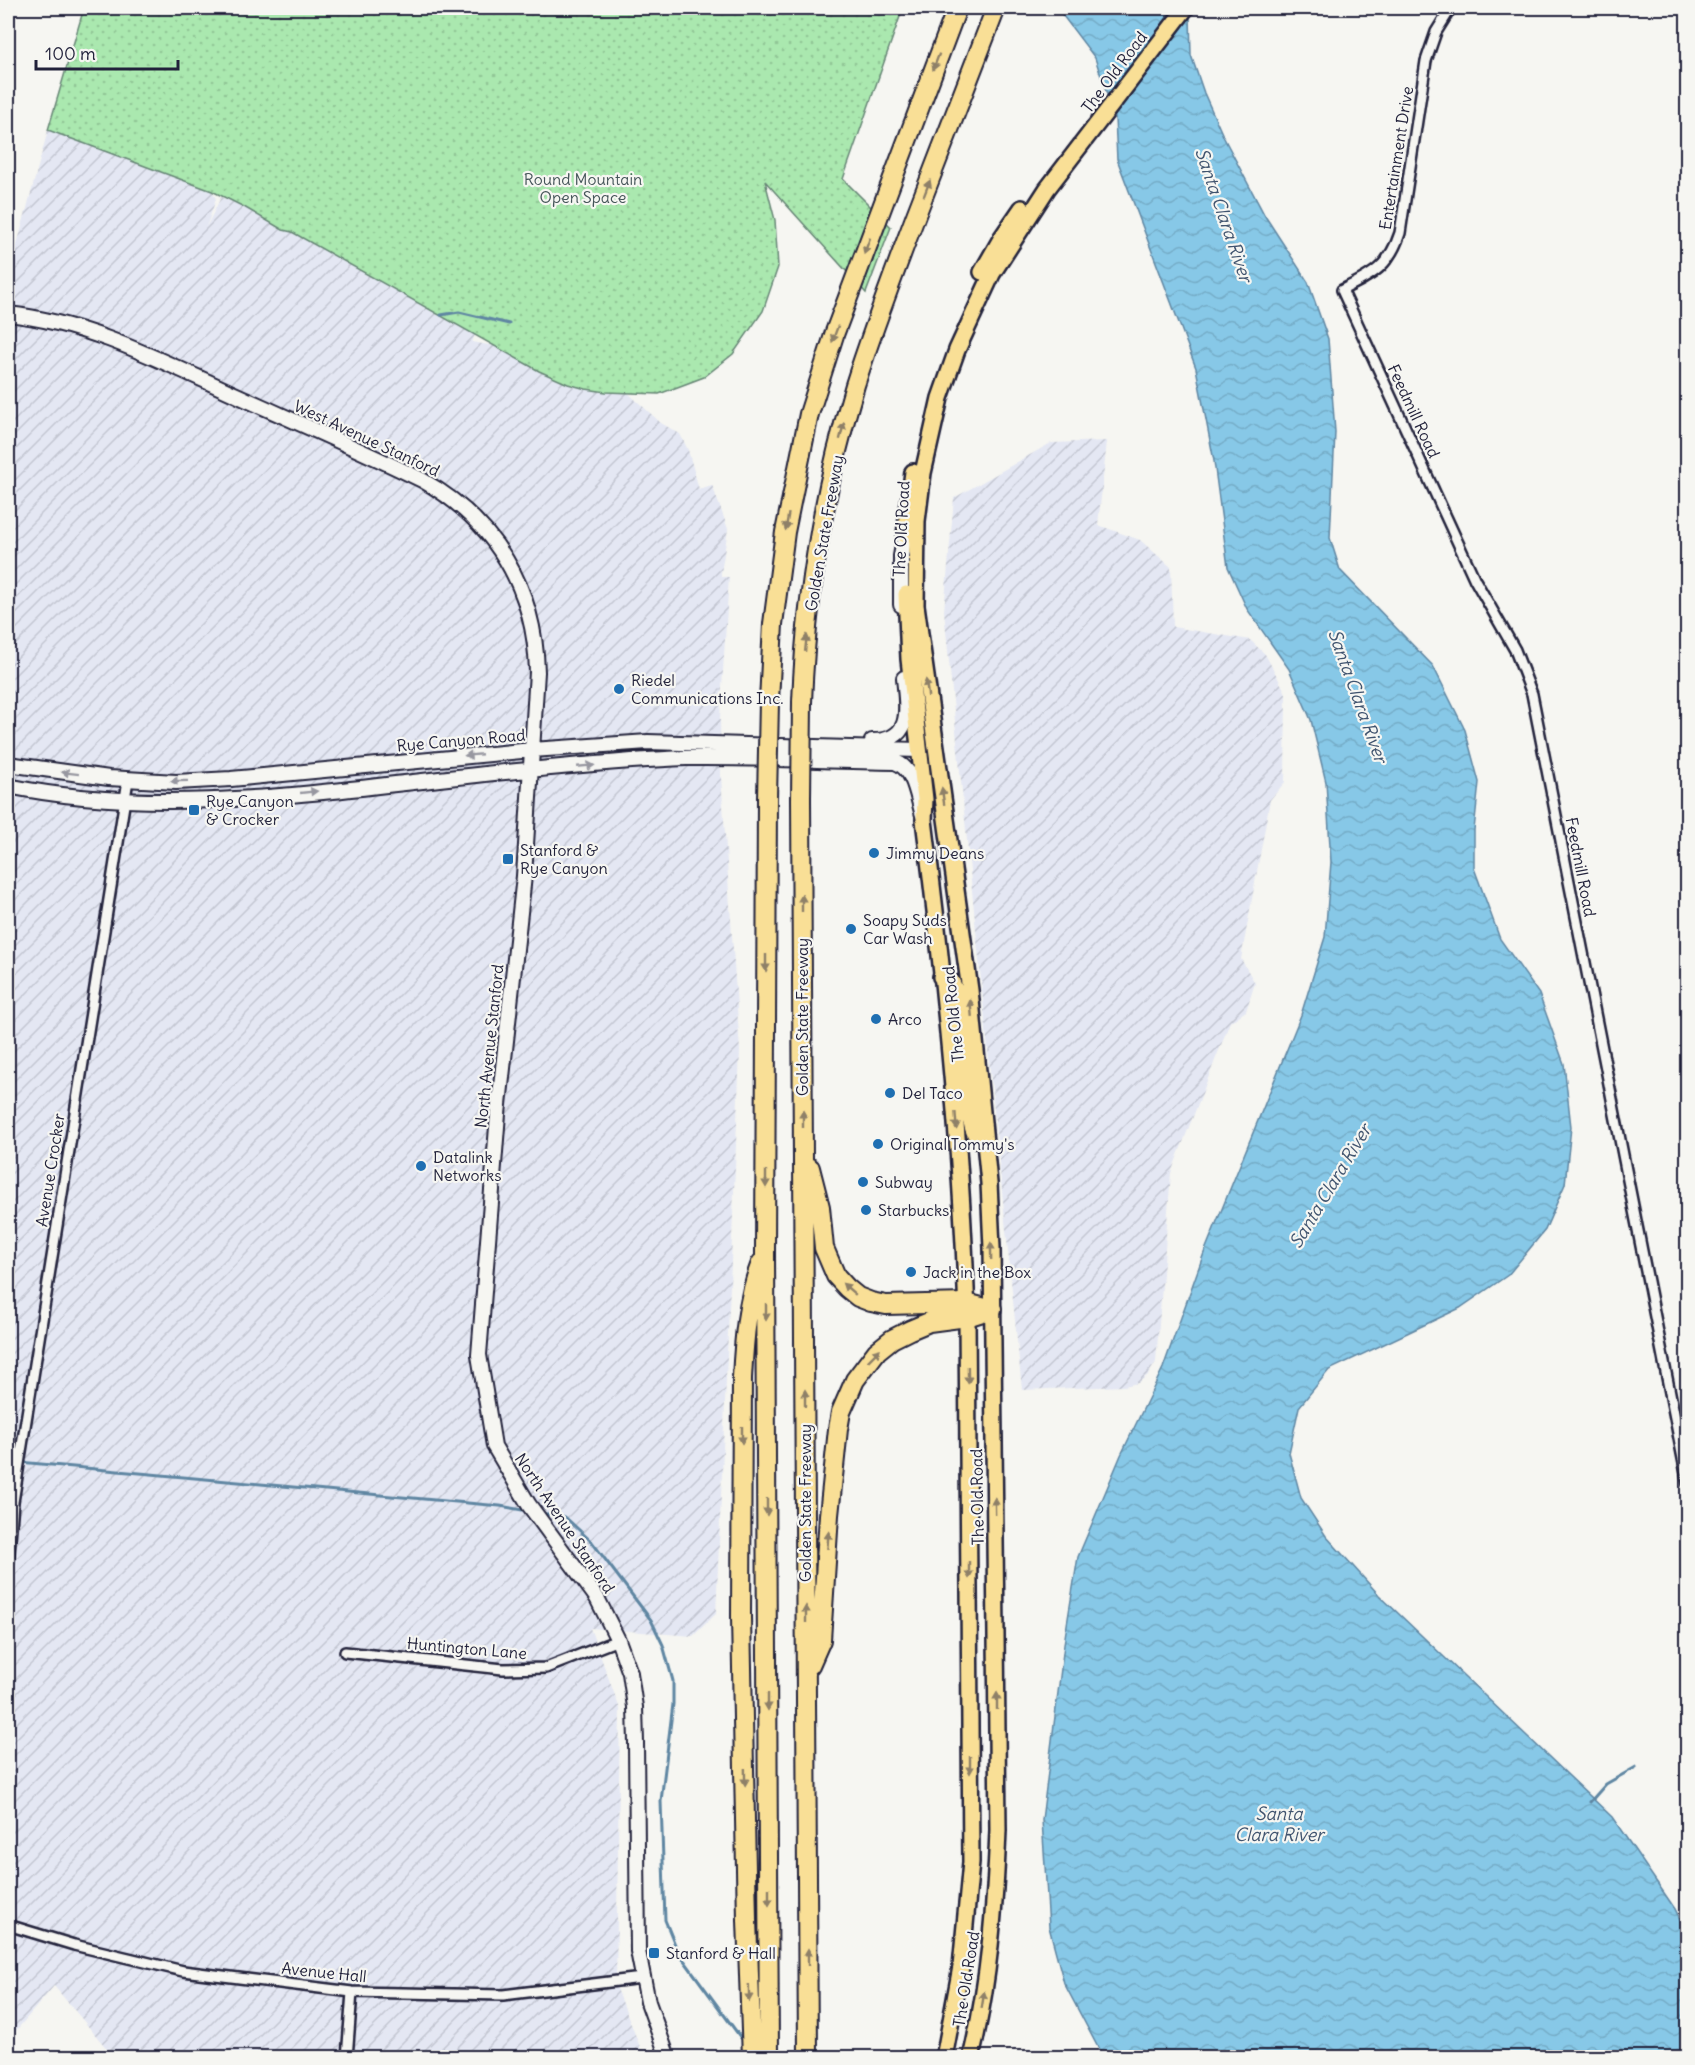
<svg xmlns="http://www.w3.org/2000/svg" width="1695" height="2065" font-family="Delius,sans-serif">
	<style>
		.industrial { fill: url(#industrial-furrows) }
		.park { fill: url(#park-dots); stroke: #668575; stroke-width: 1.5 }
		.water { fill: url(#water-waves); stroke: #5f86a2; stroke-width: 1.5 }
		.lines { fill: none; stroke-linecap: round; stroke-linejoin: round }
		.stream { stroke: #5f86a2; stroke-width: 3 }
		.street-casing { stroke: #22223b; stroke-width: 14 }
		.secondary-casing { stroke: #22223b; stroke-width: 18 }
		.primary-casing { stroke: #22223b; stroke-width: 20 }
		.highway-casing { stroke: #22223b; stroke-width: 22 }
		.street { stroke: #f6f6f2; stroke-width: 9 }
		.secondary { stroke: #f6f6f2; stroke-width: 14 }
		.primary { stroke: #f9df96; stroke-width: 15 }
		.highway { stroke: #f9df96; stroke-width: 18 }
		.highway-bridge-casing { stroke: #22223b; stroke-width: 22; stroke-linecap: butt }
		.highway-bridge { stroke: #f9df96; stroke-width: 18 }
		.oneway { fill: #8e8068 }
		.oneway2 { fill: #9797a0 }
		.poi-dot { fill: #1f6fb2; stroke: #f6f6f2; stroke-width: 2 }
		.labels { text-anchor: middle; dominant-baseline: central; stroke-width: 4.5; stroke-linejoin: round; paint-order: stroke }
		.street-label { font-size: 16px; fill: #22223b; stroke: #f6f6f2 }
		.park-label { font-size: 16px; fill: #445458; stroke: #f6f6f2 }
		.poi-label { font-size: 16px; fill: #22223b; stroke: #f6f6f2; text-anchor: start }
		.water-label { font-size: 18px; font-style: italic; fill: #40546f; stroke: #f6f6f2 }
	</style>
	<defs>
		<pattern id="industrial-furrows" width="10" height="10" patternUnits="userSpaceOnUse" patternTransform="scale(1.5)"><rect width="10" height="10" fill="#e4e7f3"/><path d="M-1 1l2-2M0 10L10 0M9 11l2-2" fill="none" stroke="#c3c6d1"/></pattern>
		<pattern id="park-dots" width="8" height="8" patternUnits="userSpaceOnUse" patternTransform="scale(1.5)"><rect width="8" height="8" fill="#aae8af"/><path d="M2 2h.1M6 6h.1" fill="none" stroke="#92c797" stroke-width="1.8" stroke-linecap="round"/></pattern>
		<pattern id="water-waves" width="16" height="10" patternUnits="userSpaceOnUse" patternTransform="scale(1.5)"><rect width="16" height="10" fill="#87c8e7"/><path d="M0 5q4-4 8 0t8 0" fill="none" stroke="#74acc7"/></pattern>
	</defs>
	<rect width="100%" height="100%" fill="#f6f6f2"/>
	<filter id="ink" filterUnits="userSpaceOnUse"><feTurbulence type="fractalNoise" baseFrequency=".0167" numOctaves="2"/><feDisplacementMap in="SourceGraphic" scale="12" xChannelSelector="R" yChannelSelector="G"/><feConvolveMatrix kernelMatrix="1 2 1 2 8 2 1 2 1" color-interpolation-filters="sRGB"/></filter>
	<g filter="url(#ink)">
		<path class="industrial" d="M48,130L212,191L216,199L206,228L221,197L244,207L283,230L292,232L432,310L475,335L472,342L494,346L568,384L606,392H627L661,423L680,434L688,450L699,489L712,485L728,529L721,573V577H729L720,718L721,776L740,1051L716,1614L693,1636L590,1628L620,1709L616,1986L644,2057H114L54,1986L8,2040V278Z
			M1107,441L1098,525L1140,540L1171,567L1173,627L1250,640L1265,654L1286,693L1285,782L1270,800L1241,959L1255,983L1246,1011L1230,1022L1171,1173L1156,1362L1148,1375L1138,1383L1124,1386L1022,1390L944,611L954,498L1051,443Z"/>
		<path class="park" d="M84,8H903L843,179L891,227L866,293L765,181L775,220L778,267L763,311L733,354L704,377L659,394L606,392L586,389L568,384L539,371L292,232L283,230L244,207L212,191L48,130Z"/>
		<path class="water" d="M1057,8H1188L1190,16L1191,55L1204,93L1224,138L1265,216L1308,282L1328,339L1335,432L1330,538L1340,570L1433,666L1465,730L1479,782L1474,830V868L1500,939L1539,994L1564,1064L1571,1127L1565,1184L1545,1230L1508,1275L1460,1308L1329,1370L1299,1407L1289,1453L1301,1498L1326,1536L1379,1595L1612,1817L1675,1909L1687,1933V2057H1103L1064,1983L1049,1927L1042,1820L1065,1637L1078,1557L1121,1455L1163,1368L1204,1253L1301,1015L1325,937L1331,862L1326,782L1311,720L1289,669L1247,609L1228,567L1214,461L1196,368L1117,159L1115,118L1095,58Z"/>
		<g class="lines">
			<path class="stream" d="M441,315L459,312L509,324
				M8,1461L500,1506L528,1511
				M541,1513L565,1517L592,1542L651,1620L663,1645L673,1681V1704L661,1801L665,1920L678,1952L741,2038
				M1590,1802L1606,1784L1636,1767"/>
			<defs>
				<path id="street" d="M1451,8L1436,32L1426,61L1400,233C1389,267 1372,275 1342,290L1475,580L1515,650L1532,694L1688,1484
					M8,1566L13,1502L128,780
					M345,1652L503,1669L546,1668L618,1640
					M8,1925L74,1945L183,1971L352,1992L503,1995L642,1978
					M347,2058L352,1992"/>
				<path id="secondary" d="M8,314C91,323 167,364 243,398C303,425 363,451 422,480C495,521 535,588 537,672L524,876L498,1114L479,1355L494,1446L529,1505L597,1598L618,1640L630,1673L635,1707L636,1743L638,1951L648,2002L668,2058
					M901,605V556L905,535
					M872,741C914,741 907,708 904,678
					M8,764L109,778L176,782L231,779L532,750L648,742L919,750
					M8,786C172,820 340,788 505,772C565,767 626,760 686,758C756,757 826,761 895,762C916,769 917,799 924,818"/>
				<path id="primary" d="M982,272L1002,237L1022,208
					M905,535L913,472
					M906,594L909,659L925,799L924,820C945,985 962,1150 967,1317L971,1862L961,1967L944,2058
					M941,977L952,982L956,991L964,1056L968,1063L977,1066
					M952,1063L965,1072L967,1077C969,1094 967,1130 980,1141
					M971,2058C989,1983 995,1907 998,1830L992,1248L989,1183L970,990L916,605L917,521L923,473L940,398L957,350L992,274L1047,189L1186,8"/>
				<path id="highway" d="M769,701L773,624L785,532L809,414L835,332L957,8
					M802,702C806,595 824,488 855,385C873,328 895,271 916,215C943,146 969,77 996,8
					M767,799L765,1253L769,2058
					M801,799L808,2058
					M810,1168L820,1207L824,1248L836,1276L847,1288L858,1297L871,1302L886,1305L966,1303L989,1309
					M810,1665L821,1640L829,1515L838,1429L841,1412L855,1380L877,1351L892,1339L910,1330L929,1322L967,1317L992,1309
					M752,2058L747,1920L741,1617L742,1378C744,1340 747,1299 761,1263"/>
			</defs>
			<use href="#street" class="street-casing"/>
			<use href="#secondary" class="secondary-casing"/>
			<use href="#primary" class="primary-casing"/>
			<use href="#highway" class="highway-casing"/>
			<use href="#street" class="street"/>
			<use href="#secondary" class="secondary"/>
			<use href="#primary" class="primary"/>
			<use href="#highway" class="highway"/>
			<defs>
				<path id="highway-bridge" d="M767,799L769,701
					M801,799L802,702"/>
			</defs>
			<use href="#highway-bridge" class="highway-bridge-casing"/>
			<use href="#highway-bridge" class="highway-bridge"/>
		</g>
		<defs><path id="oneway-solid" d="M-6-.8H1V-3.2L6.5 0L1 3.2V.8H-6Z" transform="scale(1.5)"/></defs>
		<g class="oneway">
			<use href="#oneway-solid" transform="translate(936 62) rotate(111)"/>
			<use href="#oneway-solid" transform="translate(927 188) rotate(-69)"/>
			<use href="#oneway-solid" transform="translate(867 246) rotate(110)"/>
			<use href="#oneway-solid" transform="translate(835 334) rotate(110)"/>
			<use href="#oneway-solid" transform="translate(842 431) rotate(-76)"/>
			<use href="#oneway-solid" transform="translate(787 522) rotate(100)"/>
			<use href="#oneway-solid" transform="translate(806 643) rotate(-84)"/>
			<use href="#oneway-solid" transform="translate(927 688) rotate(-98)"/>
			<use href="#oneway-solid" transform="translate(943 796) rotate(-98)"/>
			<use href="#oneway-solid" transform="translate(802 903) rotate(-90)"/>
			<use href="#oneway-solid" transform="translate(766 963) rotate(90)"/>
			<use href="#oneway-solid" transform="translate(971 1008) rotate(-95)"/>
			<use href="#oneway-solid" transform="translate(803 1119) rotate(-90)"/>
			<use href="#oneway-solid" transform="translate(956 1121) rotate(86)"/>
			<use href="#oneway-solid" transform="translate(766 1179) rotate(90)"/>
			<use href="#oneway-solid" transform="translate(991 1251) rotate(-91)"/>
			<use href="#oneway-solid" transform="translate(849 1289) rotate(-139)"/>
			<use href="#oneway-solid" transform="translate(766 1312) rotate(90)"/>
			<use href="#oneway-solid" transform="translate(874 1355) rotate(-45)"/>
			<use href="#oneway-solid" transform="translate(968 1375) rotate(89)"/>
			<use href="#oneway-solid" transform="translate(805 1398) rotate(-90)"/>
			<use href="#oneway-solid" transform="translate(742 1435) rotate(90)"/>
			<use href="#oneway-solid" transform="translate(995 1506) rotate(-91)"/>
			<use href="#oneway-solid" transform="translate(767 1507) rotate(90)"/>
			<use href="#oneway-solid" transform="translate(828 1540) rotate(-86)"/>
			<use href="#oneway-solid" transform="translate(969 1570) rotate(90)"/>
			<use href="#oneway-solid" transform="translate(806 1614) rotate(-90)"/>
			<use href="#oneway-solid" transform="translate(997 1701) rotate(-90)"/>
			<use href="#oneway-solid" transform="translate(768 1702) rotate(90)"/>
			<use href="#oneway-solid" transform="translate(970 1765) rotate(90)"/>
			<use href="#oneway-solid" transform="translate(745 1777) rotate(89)"/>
			<use href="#oneway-solid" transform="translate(769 1897) rotate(90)"/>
			<use href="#oneway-solid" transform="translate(808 1957) rotate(-90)"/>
			<use href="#oneway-solid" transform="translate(749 1993) rotate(89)"/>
			<use href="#oneway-solid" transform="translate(983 2000) rotate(-81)"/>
		</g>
		<g class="oneway2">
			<use href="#oneway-solid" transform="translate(473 755) rotate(175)"/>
			<use href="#oneway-solid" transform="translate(586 766) rotate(-5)"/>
			<use href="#oneway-solid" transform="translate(70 773) rotate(-173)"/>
			<use href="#oneway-solid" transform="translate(179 781) rotate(179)"/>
			<use href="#oneway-solid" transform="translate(309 792) rotate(-6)"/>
		</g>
	</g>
	<g class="poi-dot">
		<circle cx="619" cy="689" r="6"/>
		<rect x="188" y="804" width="12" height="12" rx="3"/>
		<circle cx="874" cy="853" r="6"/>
		<rect x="502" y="853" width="12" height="12" rx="3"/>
		<circle cx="851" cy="929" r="6"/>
		<circle cx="876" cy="1019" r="6"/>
		<circle cx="890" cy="1093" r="6"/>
		<circle cx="878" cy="1144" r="6"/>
		<circle cx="421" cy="1166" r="6"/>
		<circle cx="863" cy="1182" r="6"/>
		<circle cx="866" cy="1210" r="6"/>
		<circle cx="911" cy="1272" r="6"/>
		<rect x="648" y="1947" width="12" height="12" rx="3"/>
	</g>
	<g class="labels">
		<g class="street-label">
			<text transform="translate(1114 72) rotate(-53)">The Old Road</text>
			<text transform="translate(1396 158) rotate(-81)">Entertainment Drive</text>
			<text transform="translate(1414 411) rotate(65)">Feedmill Road</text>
			<text transform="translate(367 438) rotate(25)">West Avenue Stanford</text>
			<text transform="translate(901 529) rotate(-87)">The Old Road</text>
			<text transform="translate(824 533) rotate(-80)">Golden State Freeway</text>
			<text transform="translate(461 740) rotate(-5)">Rye Canyon Road</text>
			<text transform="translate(1581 867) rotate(79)">Feedmill Road</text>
			<text transform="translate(953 1014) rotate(-96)">The Old Road</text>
			<text transform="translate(802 1017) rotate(-90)">Golden State Freeway</text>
			<text transform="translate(489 1046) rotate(-84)">North Avenue Stanford</text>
			<text transform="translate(50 1170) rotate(-81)">Avenue Crocker</text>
			<text transform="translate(977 1497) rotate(-91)">The Old Road</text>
			<text transform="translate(805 1503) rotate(-90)">Golden State Freeway</text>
			<text transform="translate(565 1523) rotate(56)">North Avenue Stanford</text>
			<text transform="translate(467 1648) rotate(5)">Huntington Lane</text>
			<text transform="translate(324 1972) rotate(6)">Avenue Hall</text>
			<text transform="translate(966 1979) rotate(-81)">The Old Road</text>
		</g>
		<g class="park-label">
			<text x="583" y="179">Round Mountain<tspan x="583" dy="18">Open Space</tspan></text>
		</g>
		<g class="poi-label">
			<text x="631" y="680">Riedel<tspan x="631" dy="18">Communications Inc.</tspan></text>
			<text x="206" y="801">Rye Canyon<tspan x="206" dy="18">&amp; Crocker</tspan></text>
			<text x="520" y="850">Stanford &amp;<tspan x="520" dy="18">Rye Canyon</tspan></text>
			<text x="886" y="853">Jimmy Deans</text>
			<text x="863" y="920">Soapy Suds<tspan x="863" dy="18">Car Wash</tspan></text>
			<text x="888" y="1019">Arco</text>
			<text x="902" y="1093">Del Taco</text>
			<text x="890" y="1144">Original Tommy's</text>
			<text x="433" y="1157">Datalink<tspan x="433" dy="18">Networks</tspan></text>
			<text x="875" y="1182">Subway</text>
			<text x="878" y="1210">Starbucks</text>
			<text x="923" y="1272">Jack in the Box</text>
			<text x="666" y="1953">Stanford &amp; Hall</text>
		</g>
		<g class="water-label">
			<text transform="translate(1224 215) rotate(71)">Santa Clara River</text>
			<text transform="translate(1358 696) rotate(70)">Santa Clara River</text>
			<text transform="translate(1330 1186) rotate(-59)">Santa Clara River</text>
			<text x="1279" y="1813">Santa<tspan x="1279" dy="21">Clara River</tspan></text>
		</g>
	</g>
	<rect width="1695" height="2065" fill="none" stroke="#f6f6f2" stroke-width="30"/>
	<rect x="15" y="15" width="1665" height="2035" fill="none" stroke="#22223b" stroke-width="2" filter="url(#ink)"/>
	<path d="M36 60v9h142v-9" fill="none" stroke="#22223b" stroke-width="3"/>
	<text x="45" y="60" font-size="18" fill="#22223b" stroke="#f6f6f2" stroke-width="4.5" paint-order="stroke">100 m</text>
</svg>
